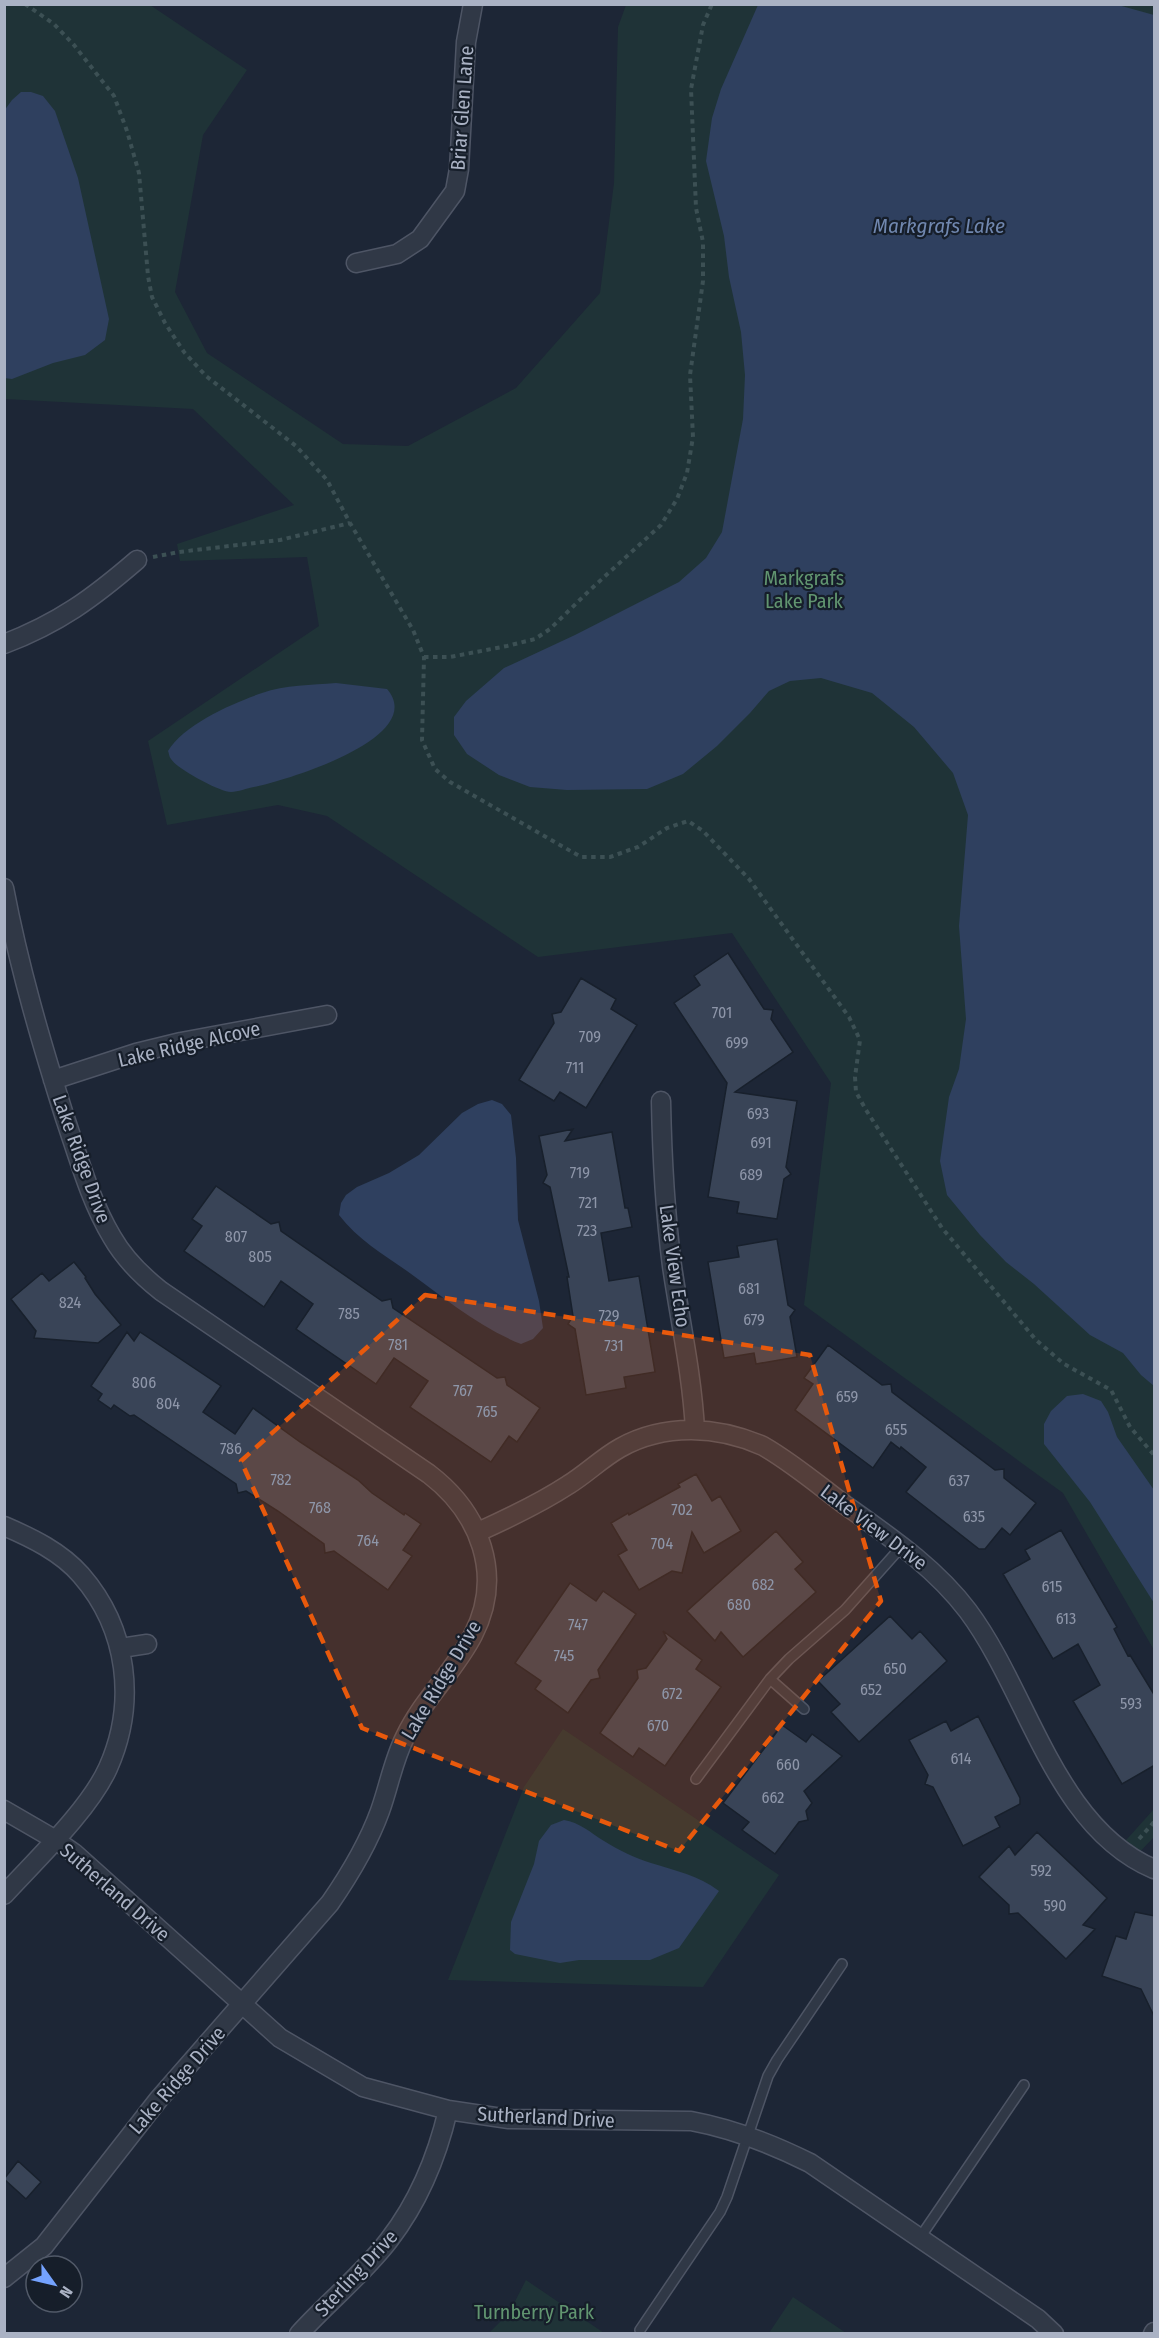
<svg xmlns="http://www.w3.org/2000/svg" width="1159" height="2338" font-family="'Fira Sans Condensed',sans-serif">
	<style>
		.green { fill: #1f3337 }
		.water { fill: #2f405f }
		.building { fill: #394457; stroke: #18202c; stroke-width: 1.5 }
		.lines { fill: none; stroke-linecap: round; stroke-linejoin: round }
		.lane-casing { stroke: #4e5565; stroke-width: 12 }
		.street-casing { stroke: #4e5565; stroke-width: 21 }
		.path { stroke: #3c5054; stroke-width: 4; stroke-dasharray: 4.5 4.5; stroke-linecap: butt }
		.lane { stroke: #303846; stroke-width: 9 }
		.street { stroke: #303846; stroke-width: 18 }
		.marked { fill: #e8590c; fill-opacity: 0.2; stroke: #e8590c; stroke-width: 4.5; stroke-dasharray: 12 8; stroke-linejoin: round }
		.labels { text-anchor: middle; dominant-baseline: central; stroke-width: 4.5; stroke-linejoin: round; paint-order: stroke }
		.number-label { font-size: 16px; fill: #8e96a9 }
		.street-label { font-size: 20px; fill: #aab2c4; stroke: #161e2a }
		.park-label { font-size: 20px; fill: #619570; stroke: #161e2a }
		.water-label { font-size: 21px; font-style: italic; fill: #7087af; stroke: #161e2a }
	</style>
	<rect width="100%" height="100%" fill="#1d2636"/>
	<path class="green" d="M4,5H150L247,70L203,135L175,292L207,353L343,444L408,446L516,388L600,293L614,183L618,27L626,5H1154V1650L1063,1493L804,1305L831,1083L732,933L538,957L327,816L278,805L167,825L148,741L319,626L307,557L180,561L177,544L294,505L193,409L5,399Z
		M563,1729L779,1875L703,1987L448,1980L524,1787Z
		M1154,1809V1837L1134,1858L1119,1848Z
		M526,2280L604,2333H489L509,2313Z
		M793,2297L846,2333H769Z"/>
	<path class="water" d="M1118,5L1154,15V1386L1141,1375L1123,1353L1090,1335L1034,1284L1006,1262L980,1235L947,1195L940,1161L949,1097L959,1069L966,1019L959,926L968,815L953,773L914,727L872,693L821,678L790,681L769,691L750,713L717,746L683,774L647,789L567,790L530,787L499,775L467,754L454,735V717L466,701L504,668L575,635L679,582L706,558L722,532L743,419L745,375L741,332L729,277L724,236L706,161L712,118L721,89L758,5Z
		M21,92H31L43,96L55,111L78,178L109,319L105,340L85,355L53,363L12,379L4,378V111L12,100Z
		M336,683L387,689C429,738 284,781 254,787C247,788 238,792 231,792C220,792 177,769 171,759C169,757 169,753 168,751C184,724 233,703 262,693C285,685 312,685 336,683Z
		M492,1100L502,1104L511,1115L516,1158L518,1220L539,1301L543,1328L533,1339L521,1344C480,1328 443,1297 407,1271C383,1254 357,1239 339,1215L341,1203L346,1195L357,1187L389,1173L419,1155L462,1113L478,1104Z
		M1083,1394L1101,1401L1108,1412L1117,1437L1154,1490V1603L1090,1502L1044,1444V1424L1051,1411L1067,1396Z
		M564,1820C579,1822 591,1833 604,1841C618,1850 635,1858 651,1863C676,1871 698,1875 719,1891L679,1948L650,1960H579L560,1963L515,1954L510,1950L511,1922L534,1864L539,1841L551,1825Z"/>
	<path class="building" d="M728,953L764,1009L773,1010L771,1019L793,1052L735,1092L797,1101L786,1167L791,1174L784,1179L777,1219L737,1213L739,1202L708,1197L727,1083L674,1003L700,985L694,976Z
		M581,978L616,999L611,1009L637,1025L586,1108L560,1092L554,1101L519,1080L554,1023L552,1014L561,1012Z
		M573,1129L565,1141L612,1132L625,1208H628L632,1227L601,1233L609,1281L639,1276L655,1372L624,1377L626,1388L586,1395L575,1329L568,1324L573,1316L567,1277H569L550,1187L543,1183L547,1175L539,1136Z
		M216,1186L271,1224L279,1222L281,1231L382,1301L391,1299L393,1308L497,1378L505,1377L507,1385L540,1408L517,1442L509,1436L491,1462L410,1407L428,1381L394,1358L376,1384L296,1329L313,1304L281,1281L264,1307L184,1251L202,1226L192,1219Z
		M777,1239L788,1305L795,1310L790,1317L797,1357L756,1364L754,1353L724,1358L708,1262L739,1257L737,1246Z
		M74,1262L86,1277L85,1278L95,1294L121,1325L98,1343L34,1338L36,1331L11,1299L42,1273L49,1281Z
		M127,1332L134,1341L140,1332L221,1386L203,1412L235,1434L253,1408L300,1442L358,1480L372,1493L404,1515L405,1513L421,1524L403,1550L412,1556L388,1590L334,1551L325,1553L324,1544L278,1511L246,1491L238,1493L236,1484L134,1415L130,1416L114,1405L111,1409L98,1400L102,1394L91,1386Z
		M828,1345L882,1385L891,1384L892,1392L995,1470L1004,1469V1478L1036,1503L1010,1535L1002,1528L985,1549H979L906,1492L926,1467L901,1447L900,1449L891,1442L873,1468L795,1410L813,1384L804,1378Z
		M696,1474L712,1501L720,1496L741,1531L704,1553L692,1532L682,1573L672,1571L639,1590L618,1555L627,1550L611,1523L628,1513L629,1515L680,1487L678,1484Z
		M1061,1530L1117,1627L1114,1629L1128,1656L1130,1655L1155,1696V1765L1122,1784L1073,1701L1100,1685L1078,1644L1053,1659L1003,1574L1030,1559L1025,1550Z
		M776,1531L803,1562L795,1569L816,1592L743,1657L721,1632L715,1641L687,1611Z
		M570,1583L596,1601L603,1591L636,1614L598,1670L600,1678L591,1680L568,1713L535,1689L541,1681L515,1663Z
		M890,1616L912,1639L920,1631L947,1661L859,1742L831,1712L840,1704L818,1681Z
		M663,1631L702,1660L696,1669L721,1687L665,1766L639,1748L633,1757L600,1733L638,1678L637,1670L646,1668L667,1639Z
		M978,1716L1020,1798V1804L995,1817L1000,1827L963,1846L933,1787L925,1784L928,1775L909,1740L946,1721L951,1731Z
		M782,1725L806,1742L812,1734L842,1756L804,1791L812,1803L806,1811L808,1820L799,1822L775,1854L742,1830L749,1822L723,1803Z
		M1037,1832L1107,1898L1083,1925L1095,1929L1066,1959L1018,1913L1009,1914V1905L979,1877L1009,1846L1015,1855Z
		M1135,1912L1155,1916V2018L1141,1989L1102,1976L1116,1936L1126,1939Z
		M18,2161L41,2182L26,2199L4,2179Z"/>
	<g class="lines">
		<defs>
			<path id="lane" d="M770,1679L804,1709
				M696,1779L770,1679L789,1659L845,1610L902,1546
				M919,2239L1024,2085
				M640,2330L720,2212L727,2197L768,2076L777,2060L842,1964"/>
			<path id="street" d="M356,263L397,254L420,239L455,191L459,169L466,42L473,4
				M4,644C59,623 93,598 137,560
				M4,888C19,967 41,1042 65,1118C79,1159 90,1200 112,1237C124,1258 142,1276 161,1291L429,1474C480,1513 504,1575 473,1635C454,1672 423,1699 405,1737C393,1761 389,1786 380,1811C368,1844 350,1874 330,1903L158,2100L44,2246L4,2278
				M53,1080L136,1053L181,1042L327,1015
				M661,1101C662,1156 665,1211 672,1266C680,1321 692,1374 695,1430
				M4,1526C32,1538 61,1552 81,1575C128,1629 137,1703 108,1768C89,1810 36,1860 4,1895
				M478,1532C509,1518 539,1504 568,1485C586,1474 602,1458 620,1448C665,1423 718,1426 763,1446C791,1462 816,1483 841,1502C887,1535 934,1566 968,1611C1029,1693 1055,1827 1154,1869
				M121,1648L147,1644
				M4,1810L54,1839L74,1853L280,2038L363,2087L448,2110L509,2119L691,2121C734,2129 772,2144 810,2163L1038,2319L1054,2334
				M299,2334C328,2302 363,2274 389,2240C419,2201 437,2157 448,2110
				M1153,2334L1154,2332"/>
		</defs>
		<use href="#lane" class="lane-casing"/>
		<use href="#street" class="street-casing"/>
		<path class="path" d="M25,4L54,24L74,45L114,96L127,131L139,173L148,276L152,297L165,323L184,352L206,376L296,446L327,480L350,523L413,630L424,657L422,740L435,769L450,782L581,857H610L638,847L667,828L688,821L703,831L749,879L849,1017L860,1040L855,1077L856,1092L866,1110L942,1228L1036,1340L1064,1364L1111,1390L1130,1427L1154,1455
			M4,5L5,4
			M153,557L179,552L280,540L350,523
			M424,657H450L507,646L535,639L550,629L591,589L661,525L677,499L687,473L693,437L690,375L703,281V242L696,208L691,89L703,25L712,4
			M1139,1839L1154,1822"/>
		<use href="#lane" class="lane"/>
		<use href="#street" class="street"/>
	</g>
	<path class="marked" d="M425,1295L810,1355L881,1601L679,1851L362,1728L241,1461Z"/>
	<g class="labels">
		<g class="number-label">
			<text x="722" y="1012">701</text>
			<text x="590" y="1036">709</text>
			<text x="737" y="1042">699</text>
			<text x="575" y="1067">711</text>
			<text x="758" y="1113">693</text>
			<text x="761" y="1142">691</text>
			<text x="580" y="1172">719</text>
			<text x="751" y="1174">689</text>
			<text x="588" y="1202">721</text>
			<text x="587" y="1230">723</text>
			<text x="236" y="1236">807</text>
			<text x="260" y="1256">805</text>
			<text x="749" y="1288">681</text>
			<text x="70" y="1302">824</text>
			<text x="349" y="1313">785</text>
			<text x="609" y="1315">729</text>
			<text x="754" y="1319">679</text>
			<text x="398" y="1344">781</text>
			<text x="614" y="1345">731</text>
			<text x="144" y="1382">806</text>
			<text x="463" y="1390">767</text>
			<text x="847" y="1396">659</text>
			<text x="168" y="1403">804</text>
			<text x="487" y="1411">765</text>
			<text x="896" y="1429">655</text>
			<text x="231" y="1448">786</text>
			<text x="281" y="1479">782</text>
			<text x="959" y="1480">637</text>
			<text x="320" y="1507">768</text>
			<text x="682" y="1509">702</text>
			<text x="974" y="1516">635</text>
			<text x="368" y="1540">764</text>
			<text x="662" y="1543">704</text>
			<text x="763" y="1584">682</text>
			<text x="1052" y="1586">615</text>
			<text x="739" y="1604">680</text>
			<text x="1066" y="1618">613</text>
			<text x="578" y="1624">747</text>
			<text x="564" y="1655">745</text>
			<text x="895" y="1668">650</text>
			<text x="871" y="1689">652</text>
			<text x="672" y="1693">672</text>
			<text x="1131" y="1703">593</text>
			<text x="658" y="1725">670</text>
			<text x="961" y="1758">614</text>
			<text x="788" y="1764">660</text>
			<text x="773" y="1797">662</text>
			<text x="1041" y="1870">592</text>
			<text x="1055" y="1905">590</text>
		</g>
		<g class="street-label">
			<text transform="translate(462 108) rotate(-86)">Briar Glen Lane</text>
			<text transform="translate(189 1044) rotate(-13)">Lake Ridge Alcove</text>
			<text transform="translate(82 1159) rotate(70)">Lake Ridge Drive</text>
			<text transform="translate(675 1266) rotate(82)">Lake View Echo</text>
			<text transform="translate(874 1527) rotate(37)">Lake View Drive</text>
			<text transform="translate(441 1680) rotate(-59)">Lake Ridge Drive</text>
			<text transform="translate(115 1892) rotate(41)">Sutherland Drive</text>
			<text transform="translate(177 2080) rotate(-49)">Lake Ridge Drive</text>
			<text transform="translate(546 2117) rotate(3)">Sutherland Drive</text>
			<text transform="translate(356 2273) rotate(-47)">Sterling Drive</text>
		</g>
		<g class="park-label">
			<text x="804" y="578">Markgrafs<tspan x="804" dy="23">Lake Park</tspan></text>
			<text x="534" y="2312">Turnberry Park</text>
		</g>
		<g class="water-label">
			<text x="939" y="226">Markgrafs Lake</text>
		</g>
	</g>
	<rect width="1159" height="2338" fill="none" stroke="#aab2c4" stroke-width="12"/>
	<g transform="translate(54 2284) rotate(124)"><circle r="28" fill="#161e2a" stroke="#515968" stroke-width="1.5"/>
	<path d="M0-4.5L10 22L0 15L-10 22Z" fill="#74a2fe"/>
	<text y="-9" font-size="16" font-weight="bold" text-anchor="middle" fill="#aab2c4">N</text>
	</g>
</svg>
